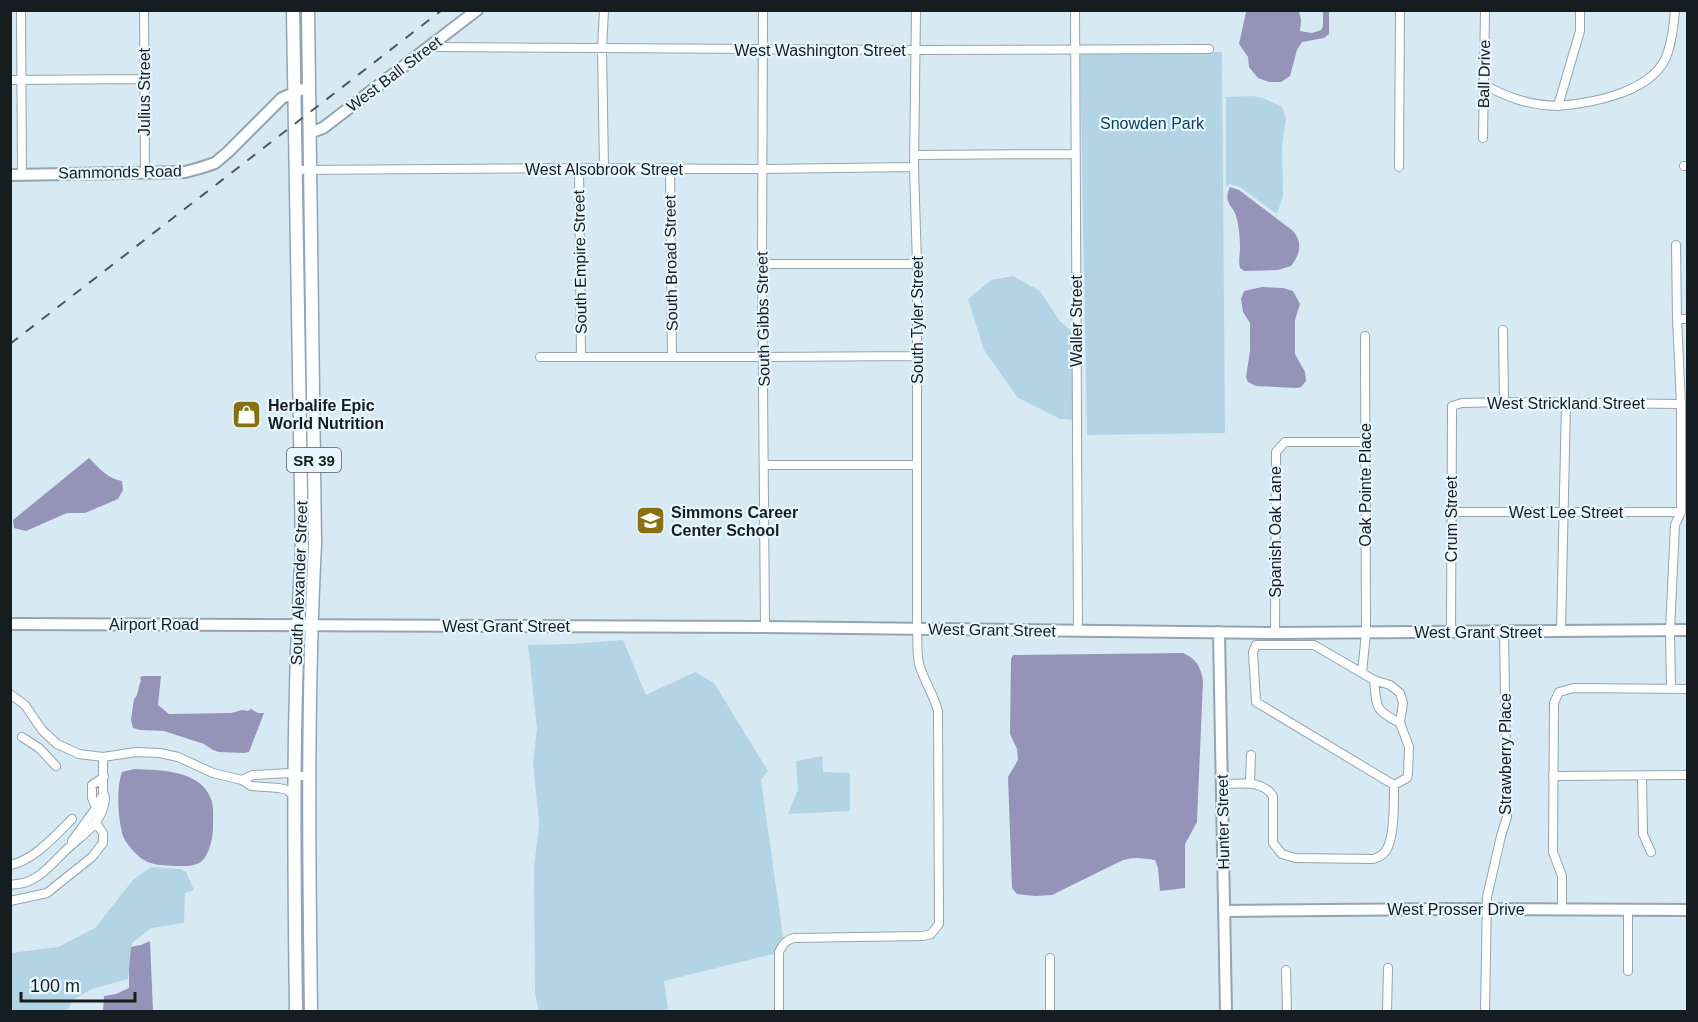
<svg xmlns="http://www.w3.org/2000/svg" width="1698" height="1022" font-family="Helvetica,sans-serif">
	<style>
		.green { fill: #b2d4e5 }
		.water { fill: #9693b8 }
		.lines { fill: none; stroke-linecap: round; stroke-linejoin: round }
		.street-casing { stroke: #93a5af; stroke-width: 10 }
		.secondary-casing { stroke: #93a5af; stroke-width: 14 }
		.primary-casing { stroke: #93a5af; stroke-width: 15 }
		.street { stroke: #fff; stroke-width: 8 }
		.secondary { stroke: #fff; stroke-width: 10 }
		.primary { stroke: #fff; stroke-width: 12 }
		.rail { stroke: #4d585d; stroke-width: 2; stroke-dasharray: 10 10; stroke-linecap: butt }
		.labels { text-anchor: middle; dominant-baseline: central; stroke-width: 4.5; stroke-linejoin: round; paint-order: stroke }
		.shield { fill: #e7f6ff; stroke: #555e63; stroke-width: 1.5 }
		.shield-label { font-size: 15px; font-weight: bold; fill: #161d20 }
		.street-label { font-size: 16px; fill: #161d20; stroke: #e7f6ff }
		.park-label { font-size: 16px; fill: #094158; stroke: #e7f6ff }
		.poi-label { font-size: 16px; font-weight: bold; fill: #161d20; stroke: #e7f6ff; text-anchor: start }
	</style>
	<rect width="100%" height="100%" fill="#d7eaf4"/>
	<path class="green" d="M1222,52L1225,433L1087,435L1080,53Z
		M1252,96L1263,98L1282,107L1286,118L1282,145L1283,196L1277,214L1240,187L1230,184L1226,187V97Z
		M1013,276L1040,291L1059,320L1072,332L1073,420L1060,419L1018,398L984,350L968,299L991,280Z
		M623,640L646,695L695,672L714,683L768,771L761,780L785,951L664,981L668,1011H539L535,993L534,869L539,823L533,762L537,729L528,645L570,644Z
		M822,756L823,772L850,773V811L788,814L798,790L796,761Z
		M151,867L180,869L186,872L194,890L185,893L184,923L151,928L132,943L128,979L92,989L74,999L67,1011H11V953L58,947L95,928L133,880Z"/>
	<path class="water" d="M1243,11H1299L1301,20L1300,31L1312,33L1321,30L1323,26V11H1329V34L1324,38L1302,42L1297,50L1290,76L1281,82H1269L1258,78L1249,67L1248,57L1239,44L1246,12Z
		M1230,187L1239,190L1293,231C1303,242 1300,255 1291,266L1278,270L1244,271L1240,268C1238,261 1240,255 1240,248C1240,239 1239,228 1237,219C1234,205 1222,204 1230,187Z
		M1262,287L1283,288L1293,291L1300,304L1295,320V354L1305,372L1306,381L1301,387L1297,388L1256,386L1248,382L1246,377L1250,351V323L1243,312L1241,299L1244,291Z
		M89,458C99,468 108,479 122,481L123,490L118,499L85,513H67L26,531L14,528L13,520Z
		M1183,653C1196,659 1201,666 1203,681L1197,822L1185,844V888L1160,891L1158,868L1155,860C1142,858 1131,856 1119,862L1052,895L1035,896L1017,894L1012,888L1008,777L1018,760L1017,749L1010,734L1011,659L1013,655Z
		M143,676H161L158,705L169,714L231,713L242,710L248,711L251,709L258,713H264L249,752L244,753L219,752L213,750L204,744L164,731L140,730L133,728L131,720L134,699C139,695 138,686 141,681L140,677Z
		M134,769C160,770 201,770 211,799C214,807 213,818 213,827C213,837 210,853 202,861C195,867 184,866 175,866C166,865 153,866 144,860C137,856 126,844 123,836C118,820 116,788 122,772Z
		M150,941L153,1011H103L104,996L116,994L129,988V969L131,947L141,945Z"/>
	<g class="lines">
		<defs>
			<path id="street" d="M21,10L22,175
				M144,10L145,173
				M604,10L602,49L604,168
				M763,10L762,264L765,627
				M1075,10L1078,631
				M431,47L910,50L1209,49
				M10,80L144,79
				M1483,84C1508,98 1529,105 1558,106L1580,31V10
				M1558,106C1593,103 1656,92 1668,52C1672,39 1674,24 1675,10
				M1483,138L1485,10
				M914,155L1076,154
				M1684,166H1688
				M1399,167L1400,10
				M579,168L581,357
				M670,169L672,357
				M295,170L579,168L763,169L914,167
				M762,264H917
				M1677,319H1688
				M1503,330L1504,402
				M540,357H764L916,356
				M764,465H917
				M1452,512H1681
				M1561,631L1566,403
				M1451,632L1452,406L1462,403L1504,402L1681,404
				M1275,633L1276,452L1285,442H1364
				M1362,673L1366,633L1365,336
				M1374,680C1377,707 1374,710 1400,723
				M1671,689L1670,630L1675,525L1681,512V404L1677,319L1676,245
				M10,694L25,705L42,730L57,744L79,754L103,757L136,752L160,753L178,757L213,773L242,780L251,786L279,788L287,790L294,796
				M22,737L39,748L56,766
				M1553,776L1688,775
				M1642,776L1643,834L1651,852
				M242,780L253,775L290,773L294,776H308
				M1222,784C1240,784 1261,779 1273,796V843L1282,854L1295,858L1373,859C1377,858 1382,856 1385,852C1395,840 1394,800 1394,785L1407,778L1408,774L1409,747L1400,723L1403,703L1400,693L1390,685L1374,680L1314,645H1256L1253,652L1256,702L1394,785
				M1250,784L1251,755
				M96,808L92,798V785L104,777
				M72,841L96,808L102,796
				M10,865C33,861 56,835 72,819
				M10,885C16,884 24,884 29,881C43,875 54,862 65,851C79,837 99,827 104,805C105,800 106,797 103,792V757
				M10,901L47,893L92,857L103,843V833L96,823
				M1562,910V876L1553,852L1554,703L1559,692L1574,688L1688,689
				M1628,910V971
				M1050,958V1012
				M1286,970L1287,1012
				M779,1012V952C783,944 786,940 794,938L923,936L931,934L939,924L938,711C934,696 925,682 920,667C916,656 918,641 917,629V264L914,167L916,10
				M1387,1012L1388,968
				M1485,1012L1487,897L1501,836L1507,817L1504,632"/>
			<path id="secondary" d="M309,133L323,128L477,10
				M10,175L185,172L200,168L215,163L228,152L282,98L308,87
				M10,624L765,627L1275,633L1688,630
				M1219,632L1226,1012
				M1224,911L1449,909L1688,910"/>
			<path id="primary" d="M293,10L302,552C292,705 294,858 296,1012
				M308,10L315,544C307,700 309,856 311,1012"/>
		</defs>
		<use href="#street" class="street-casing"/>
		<use href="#secondary" class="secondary-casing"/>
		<use href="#primary" class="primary-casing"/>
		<use href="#street" class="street"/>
		<use href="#secondary" class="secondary"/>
		<use href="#primary" class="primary"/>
		<path class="rail" d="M10,344L442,10"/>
	</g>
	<defs>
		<symbol id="shop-square" viewBox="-11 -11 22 22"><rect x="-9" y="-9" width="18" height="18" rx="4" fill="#8b7012" stroke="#e7f6ff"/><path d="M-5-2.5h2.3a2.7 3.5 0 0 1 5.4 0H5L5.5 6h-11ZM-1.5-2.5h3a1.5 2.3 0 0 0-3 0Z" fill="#fff"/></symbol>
		<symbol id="school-square" viewBox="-11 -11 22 22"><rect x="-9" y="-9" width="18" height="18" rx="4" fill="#8b7012" stroke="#e7f6ff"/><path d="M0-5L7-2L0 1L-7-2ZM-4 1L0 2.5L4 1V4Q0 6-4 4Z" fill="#fff"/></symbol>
	</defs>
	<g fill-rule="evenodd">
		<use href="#shop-square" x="230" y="398" width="33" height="33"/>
		<use href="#school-square" x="634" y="504" width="33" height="33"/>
	</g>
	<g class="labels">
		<rect class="shield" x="287" y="448" width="54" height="24" rx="4.5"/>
		<g class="shield-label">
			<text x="314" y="460">SR 39</text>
		</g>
		<g class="street-label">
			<text x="820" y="50">West Washington Street</text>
			<text transform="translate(394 74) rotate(-37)">West Ball Street</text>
			<text transform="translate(1484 74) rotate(-89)">Ball Drive</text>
			<text transform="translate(144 92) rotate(-90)">Julius Street</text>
			<text x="604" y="169">West Alsobrook Street</text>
			<text transform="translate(120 172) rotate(-1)">Sammonds Road</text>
			<text transform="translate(580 262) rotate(-91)">South Empire Street</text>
			<text transform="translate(671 263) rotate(-91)">South Broad Street</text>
			<text transform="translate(763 319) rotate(-91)">South Gibbs Street</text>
			<text transform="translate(917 320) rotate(-90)">South Tyler Street</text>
			<text transform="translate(1076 321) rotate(-90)">Waller Street</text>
			<text x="1566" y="403">West Strickland Street</text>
			<text transform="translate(1365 485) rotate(-90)">Oak Pointe Place</text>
			<text x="1566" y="512">West Lee Street</text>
			<text transform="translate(1451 519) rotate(-90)">Crum Street</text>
			<text transform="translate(1275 532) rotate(-90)">Spanish Oak Lane</text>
			<text transform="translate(299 583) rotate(-88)">South Alexander Street</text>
			<text x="154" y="624">Airport Road</text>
			<text x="506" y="626">West Grant Street</text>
			<text transform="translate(992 630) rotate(1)">West Grant Street</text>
			<text x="1478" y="632">West Grant Street</text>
			<text transform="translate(1505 754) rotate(-90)">Strawberry Place</text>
			<text transform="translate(1223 822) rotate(-91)">Hunter Street</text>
			<text x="1456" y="909">West Prosser Drive</text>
		</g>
		<g class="park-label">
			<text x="1152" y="123">Snowden Park</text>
		</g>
		<g class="poi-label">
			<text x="268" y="405">Herbalife Epic<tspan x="268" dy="18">World Nutrition</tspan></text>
			<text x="671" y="512">Simmons Career<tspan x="671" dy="18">Center School</tspan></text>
		</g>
	</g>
	<rect width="1698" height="1022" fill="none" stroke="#161d20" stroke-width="24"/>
	<path d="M21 992v9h114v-9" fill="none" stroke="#161d20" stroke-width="3"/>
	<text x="30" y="992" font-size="18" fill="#161d20" stroke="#e7f6ff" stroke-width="4.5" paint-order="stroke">100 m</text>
</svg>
